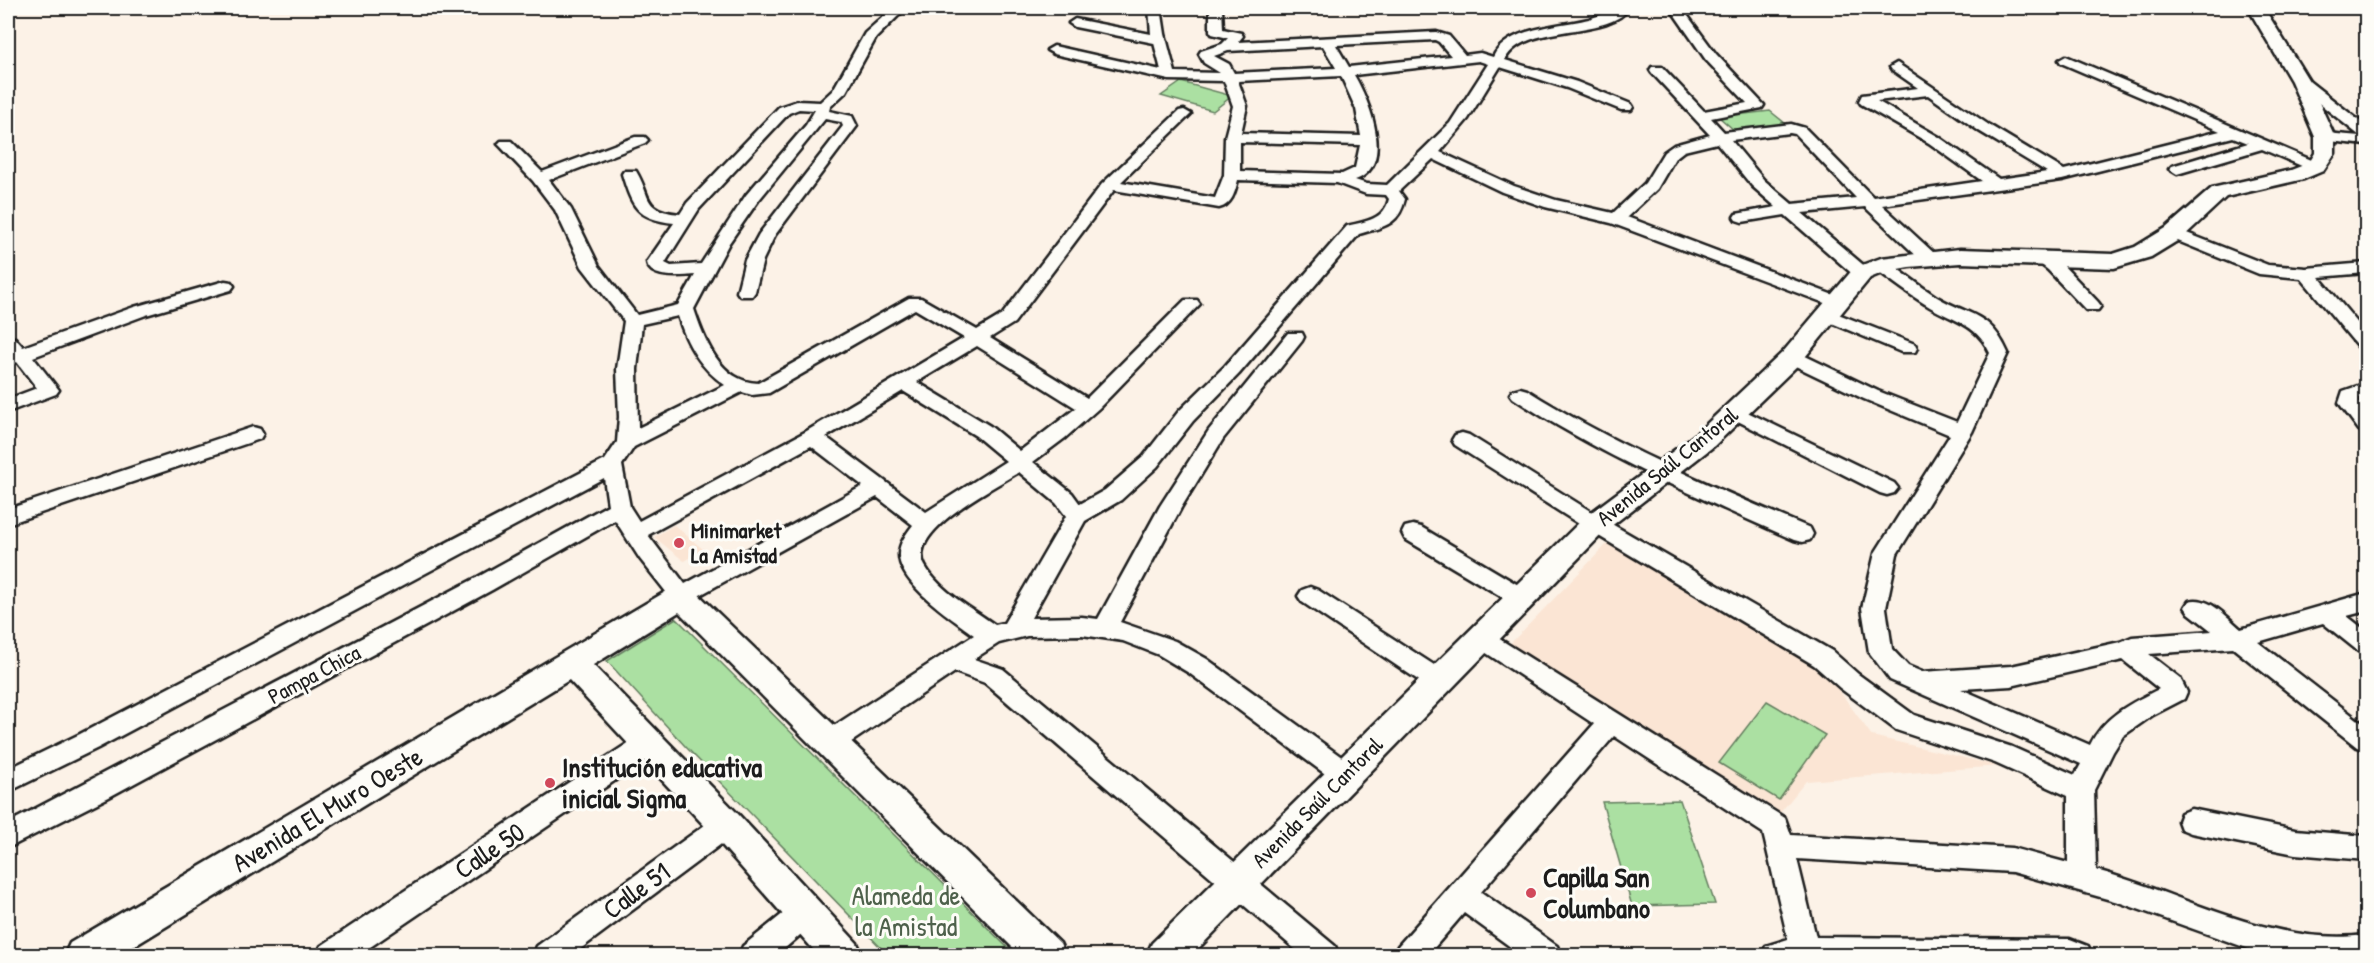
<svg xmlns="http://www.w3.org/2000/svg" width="2374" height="963" font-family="'Patrick Hand',sans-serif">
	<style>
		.built { fill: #fbe5d4 }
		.green { fill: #abe0a2; stroke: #647e5f; stroke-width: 1.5 }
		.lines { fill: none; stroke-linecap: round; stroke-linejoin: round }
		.minor-casing { stroke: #1c1c1c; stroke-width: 5 }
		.tertiary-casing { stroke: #1c1c1c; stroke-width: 5 }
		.minor { fill: #fdfcf7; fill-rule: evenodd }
		.tertiary { fill: #fdfcf7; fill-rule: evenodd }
		.poi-dot { fill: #d1495b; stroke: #fdfcf7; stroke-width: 2 }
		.labels { text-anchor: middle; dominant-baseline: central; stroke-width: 6; stroke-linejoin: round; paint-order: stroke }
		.street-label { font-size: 22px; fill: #1c1c1c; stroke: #fdfcf7 }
		.poi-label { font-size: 22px; font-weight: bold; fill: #1c1c1c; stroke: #fdfcf7; text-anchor: start }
		.near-poi-label { font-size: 27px; font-weight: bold; fill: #1c1c1c; stroke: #fdfcf7; text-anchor: start }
		.near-street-label { font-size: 27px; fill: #1c1c1c; stroke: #fdfcf7 }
		.near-park-label { font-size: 27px; fill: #4e614b; stroke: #fdfcf7 }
	</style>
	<rect width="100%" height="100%" fill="#fcf2e7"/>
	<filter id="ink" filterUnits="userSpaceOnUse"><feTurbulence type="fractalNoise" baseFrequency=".0167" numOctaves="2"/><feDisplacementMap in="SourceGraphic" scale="12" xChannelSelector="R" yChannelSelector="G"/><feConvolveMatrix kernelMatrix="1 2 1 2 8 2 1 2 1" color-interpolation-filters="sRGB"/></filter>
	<g filter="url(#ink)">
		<path class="built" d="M674,525L703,549L684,561L654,537Z
			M1608,543L1765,632L1815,657L1872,736L1999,766L1806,781L1780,813L1509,645Z"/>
		<path class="green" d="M1181,82L1232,96L1213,111L1161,96Z
			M1770,111L1786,124L1734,130L1719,117Z
			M676,618L1015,955H888L685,746L607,661Z
			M1767,701L1825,735L1779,800L1719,763Z
			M1680,800L1715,904L1632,906L1602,802Z"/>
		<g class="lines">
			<defs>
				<path id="minor" d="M893,8H906L876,38L846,92L830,107L829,111L852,116L857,126L775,235L763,260L755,292L752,296H740L737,292L745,260L759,234L843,126L841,122L825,119L758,201L729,243L694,309C704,339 720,382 758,383L909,298H921L977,330L1002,315L1102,184L1179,111L1184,110L1191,114L1121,182L1215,198L1224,175L1225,137L1233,106L1224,81L1169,80L1054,54L1047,50L1054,46L1161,70L1154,43L1075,27L1069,23L1075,19L1151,34L1149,8H1161L1165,34L1175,72L1220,73L1204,63L1199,54L1201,51L1222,44L1228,38L1212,34L1210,31V8H1222L1223,29L1241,33L1243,36L1238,42L1436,32L1449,36L1465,55L1480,53L1493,57C1507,27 1561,26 1589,19C1605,14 1612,8 1629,8C1610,39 1523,22 1505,60L1577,82L1631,104L1633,107L1631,110H1621L1567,88L1500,67L1468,119L1440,152L1514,186L1556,200L1613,213L1645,183L1664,152L1674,145L1710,135L1652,73L1650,70L1652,67H1662L1704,111L1747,103L1706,60L1670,8H1682L1716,54L1764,105L1762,108L1711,118L1724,132L1791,124L1805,128L1873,197L1982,181L1929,143L1861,104L1859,101L1862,95L1918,88L1892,70L1890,67L1897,63L1989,125L2064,170L2220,131L2061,63L2059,60L2066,56L2321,164L2324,167L2316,172L2311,170L2262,149L2177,174L2169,169L2172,166L2248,143L2233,137L2062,180L1882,205L1935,254L1938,258L1935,262H1923L1865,207L1802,213L1868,269L1871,273L1868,277H1856L1785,215L1742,222L1736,220L1734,217L1736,214L1776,207L1752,186L1717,143L1684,151L1675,158L1657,189L1627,217L1844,299L1847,303L1844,307L1838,308L1611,223L1545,207L1502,192L1433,159L1399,191L1405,199C1399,226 1382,227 1359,234L1239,374L1193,421L1157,467L1121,500L1085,521L1031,618L1082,617L1098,619L1160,506L1209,430L1288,333H1302L1304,337L1302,341L1223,439L1181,508L1120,622L1175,641L1207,659L1354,766L1358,774L1354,782L1345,785L1336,782L1189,673L1159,655L1123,641L1082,635L1027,636L999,643L974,659L1003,669L1335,946L1339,956H1303L985,683L955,672L838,751L829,754L820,751L816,743L820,735L974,635C953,619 898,584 899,554C899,543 907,533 913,525L877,497L682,605L674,602L640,559L615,520L492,590L109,797L8,848V823L476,578L608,505L604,478L98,748L8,792V769L80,734L605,460L617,442L619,417L617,369L624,321L582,267L555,210L533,181L501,147L498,144L501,141H511L542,172L635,137H645L648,140L645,143L549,180L571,209L599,266L637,315L678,305L695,275C682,276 649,280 647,262L674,223C637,219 632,207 622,174L624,171H636C652,197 641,210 680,214L687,203L779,107L797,101L820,102L833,90L865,33ZM1435,40L1439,42L1451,56L1349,67L1336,45ZM1323,46L1336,68L1234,73L1229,64L1214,56L1228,51ZM1479,61L1488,64L1450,123L1387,185L1367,184L1355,180C1396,166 1369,100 1354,75ZM1341,76L1356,109L1361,136L1241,133L1247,106L1238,81ZM1928,95L1979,131L2047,172L1999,179L1939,137L1877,101ZM799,109L815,110L806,125L746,195L701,264L671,266L665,263L699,209L789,113ZM1790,133L1795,134L1856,198L1792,204L1764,180L1731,140ZM1240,142L1360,145L1355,168L1342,174L1240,171ZM1238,180L1337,183L1366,194L1386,195L1389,199C1384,220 1366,221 1347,226L1225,366L1179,411L1143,457L1105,490L1080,504L1072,493L1033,462L1065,438L1099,408L1200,304L1197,300H1185L1087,398L990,338L1014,323L1114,190L1219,208C1232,205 1235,192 1238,180ZM915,309L964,338L805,432L639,521L630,507L622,465L634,447L742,392L752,395L769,393ZM678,316C687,345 700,368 725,385L638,428L637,369L642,324ZM977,346L1076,408L1020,451L990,426L917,382ZM903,391L976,436L1006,461L926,512L826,437ZM811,446L863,486L685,584L648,535ZM1019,472L1056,503L1066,516L1004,623L995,625C973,609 939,591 925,566C905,531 996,487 1019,472Z
					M2300,77L2305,78L2366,126V145L2320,140L2318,137L2325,133L2360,136L2295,84L2293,81L2295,78Z
					M2174,228L2268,265L2306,268L2366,263V273L2319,277L2366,333V349L2359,348L2301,278L2259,274L2168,237L2166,233Z
					M2043,254L2060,262L2098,302L2101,306L2098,310H2086L2048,270L2034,259L2037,255Z
					M1881,260L1887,261C1904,273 1920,286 1937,297C1971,317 1990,312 2008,353L1972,432L1897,554L1886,608L1892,649L1908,666L1922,672L2011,666L2120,642L2132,637L2212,631L2189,613L2185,607L2189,601C2208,595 2227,617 2241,629L2366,593V611L2347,616L2366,631V653L2358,651L2323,623L2258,642L2366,726V750L2357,747L2233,648L2149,654L2180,678L2187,692L2184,699L2153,715L2123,736L2113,752L2094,790L2096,870C2184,894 2272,947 2366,935V956H2269L2118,902L2012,872L1797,859L1816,937L2070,939L2088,946L2092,956H1762L1766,946L1788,939L1763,833L1614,736L1481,892L1557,946L1561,956H1523L1464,913L1427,956H1394L1398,946L1594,724L1474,645L1470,639L1474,633L1482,630L1490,633L1785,818L1791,835L2012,848L2068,863V796L1995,763L1896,730L1840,688L1814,665L1587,529L1455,445L1452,440L1455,435L1462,433L1469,435L1603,519L1832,651L1858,674L1914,715L2012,747L2075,775L2081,764L1890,680L1869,652L1862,608L1875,553L1950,435L1864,399L1785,361L1783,357L1785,353H1799L1878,391L1957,422L1990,353C1976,322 1951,321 1925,304C1907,293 1891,280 1875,269L1872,265L1875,261ZM2123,660L2159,689C2131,703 2104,716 2090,745L1961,689L2011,686Z
					M225,281L231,282L234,286L231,290L146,315L33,357L59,390L56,394L8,412V399L37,388L17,362L8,365V337L15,338L23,347L134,307Z
					M1828,310L1915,344L1917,348L1915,352H1901L1822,319L1819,315L1822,311Z
					M2366,383V396L2359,398V402L2366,412V432L2359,430L2339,403L2343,391Z
					M1520,388L1527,390C1616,446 1713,487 1810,528L1813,534L1810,540L1802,542L1794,540C1698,497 1601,456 1513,398L1510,394L1513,390Z
					M1735,406L1894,483L1898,488L1894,493L1887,495L1880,493L1728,416L1725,412L1728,408Z
					M253,427L260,429L263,434L260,439L8,524V509Z
					M1413,525L1421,527L1530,592L1534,598L1530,604L1522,607L1514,604L1405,539L1402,533L1405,527Z
					M1310,587L1318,590L1448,674L1451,681L1448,688L1439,691L1430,688L1302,602L1298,596L1302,590Z
					M648,733L657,736L661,744L657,752L357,956H317L321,946L639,736Z
					M2191,809L2295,830L2366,836V860L2295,854L2191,833L2181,829L2178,821L2181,813Z
					M726,813L736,817L740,825L736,833L571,956H533L537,946L716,817Z
					M805,900L815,904L819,913L815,922L776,956H739L743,946L795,904Z"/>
				<path id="tertiary" d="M2248,8H2264L2309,81L2335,137V153L2323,171L2304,179L2226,197L2182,238L2151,257L2114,268L1960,263L1909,267L1887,271L1870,278L1801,362L1714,446L1605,531L1191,956H1146L1152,943L1585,517L1696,434L1783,352L1854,268L1881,258L1960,249L2113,254L2135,247L2166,228L2212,188L2291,170L2309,163L2315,153V137L2291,81Z
					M682,585L692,588L1060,943L1066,956H1021L679,612L593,665L738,814L857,943L863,956H819L714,836L569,680L118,956H64L70,943L672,588Z"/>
			</defs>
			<use href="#minor" class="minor-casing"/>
			<use href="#tertiary" class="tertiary-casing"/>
			<use href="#minor" class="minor"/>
			<use href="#tertiary" class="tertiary"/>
		</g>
	</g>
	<g class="poi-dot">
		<circle cx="679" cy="543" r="6"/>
		<circle cx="550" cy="783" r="6"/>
		<circle cx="1531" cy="893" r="6"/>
	</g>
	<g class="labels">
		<g class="street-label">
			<text transform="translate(1667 466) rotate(-39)">Avenida Saúl Cantoral</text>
			<text transform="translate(314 674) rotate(-28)">Pampa Chica</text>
			<text transform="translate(1317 802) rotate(-45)">Avenida Saúl Cantoral</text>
		</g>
		<g class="poi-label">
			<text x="691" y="530">Minimarket<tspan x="691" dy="25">La Amistad</tspan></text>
		</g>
		<g class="near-poi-label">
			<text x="562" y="767">Institución educativa<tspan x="562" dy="31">inicial Sigma</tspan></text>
			<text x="1543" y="877">Capilla San<tspan x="1543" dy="31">Columbano</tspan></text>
		</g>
		<g class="near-street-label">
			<text transform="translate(327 809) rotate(-31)">Avenida El Muro Oeste</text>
			<text transform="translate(489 850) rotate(-34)">Calle 50</text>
			<text transform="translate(636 890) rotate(-36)">Calle 51</text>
		</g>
		<g class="near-park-label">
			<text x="906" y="895">Alameda de<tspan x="906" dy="31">la Amistad</tspan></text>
		</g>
	</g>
	<rect width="2374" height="963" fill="none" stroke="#fdfcf7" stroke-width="30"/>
	<rect x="15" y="15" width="2344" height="933" fill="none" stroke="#1c1c1c" stroke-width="2" filter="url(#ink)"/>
</svg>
